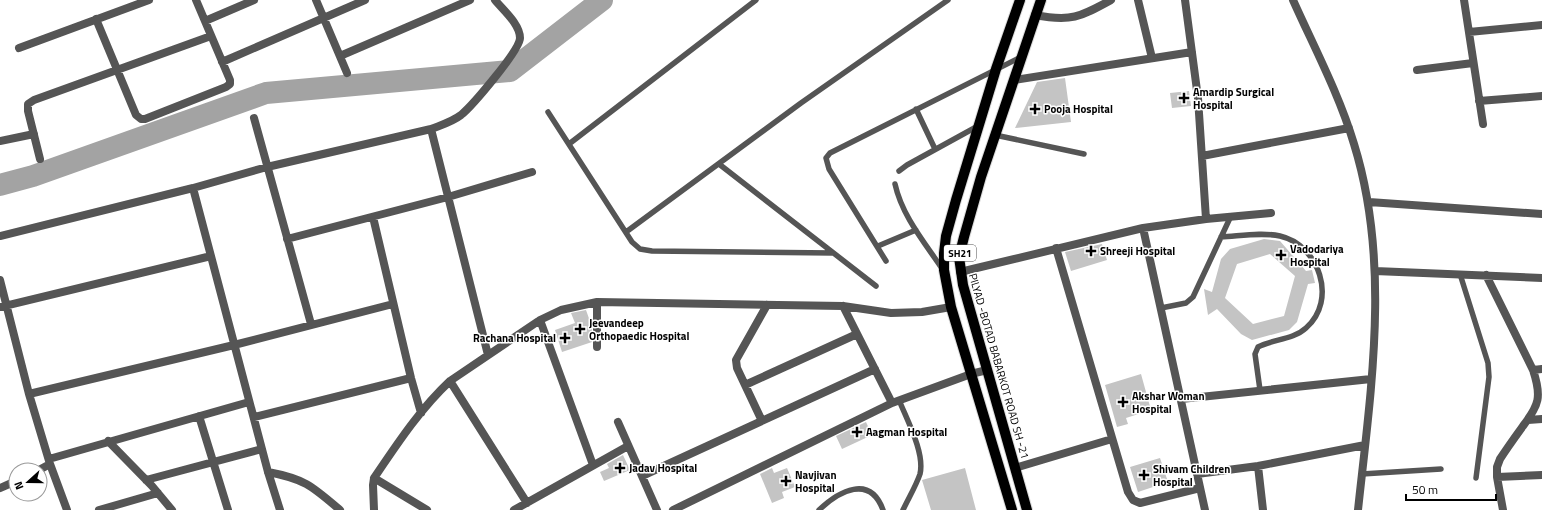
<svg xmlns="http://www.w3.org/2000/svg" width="1542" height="510" font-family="'Titillium Web',sans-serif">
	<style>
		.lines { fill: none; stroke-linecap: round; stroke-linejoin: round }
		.river { stroke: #a3a3a3; stroke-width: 22 }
		.building { fill: #c4c4c4; fill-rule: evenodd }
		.primary-casing { stroke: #dbdbdb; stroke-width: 12 }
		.lane { stroke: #555; stroke-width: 5.5 }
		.street { stroke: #555; stroke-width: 8 }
		.primary { stroke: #000; stroke-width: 10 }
		.poi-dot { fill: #000; stroke: #fff; stroke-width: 1.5 }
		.labels { text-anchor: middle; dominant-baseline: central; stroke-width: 3; stroke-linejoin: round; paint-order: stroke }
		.shield { fill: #fff; stroke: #4c4c4c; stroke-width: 1 }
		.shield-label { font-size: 10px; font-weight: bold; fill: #000 }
		.poi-label { font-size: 11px; font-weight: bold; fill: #000; stroke: #fff; text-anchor: start }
		.street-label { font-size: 11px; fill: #000; stroke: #fff }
	</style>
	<rect width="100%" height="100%" fill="#fff"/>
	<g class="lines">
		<path class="river" d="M0,185L33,176L266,93L510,71L602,0"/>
	</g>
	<path class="building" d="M1065,78L1071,122L1015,128L1037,82Z
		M1189,91L1191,106L1172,108L1170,93Z
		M1264,239L1280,241L1306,271L1312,270L1315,283L1308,284L1297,322L1289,330L1252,340L1241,334L1217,309L1208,315L1204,289L1212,292L1221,259L1230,249ZM1270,254L1295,276L1284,316L1253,324L1225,298L1237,264Z
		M1102,244L1107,260L1071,271L1065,252Z
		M586,310L592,327V342L562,352L555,330L575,323L571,313Z
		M1141,374L1151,410L1126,418L1128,424L1117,427L1105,385Z
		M866,422L872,435L842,449L836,436Z
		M623,455L630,470L604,481L600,472L609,468L607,464Z
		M1160,458L1168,482L1138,492L1130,467Z
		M772,468L774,473L787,468L795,487L782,492L784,498L772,503L760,474Z
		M965,468L976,510H931L922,480Z"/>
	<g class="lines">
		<defs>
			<path id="primary" d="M1012,510L951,307L944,270V253L946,236L956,200L996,69L1020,0
				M1027,510L963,285L959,257L964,237L981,177L1041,0"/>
		</defs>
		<use href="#primary" class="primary-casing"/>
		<path class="lane" d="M916,109L935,149
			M548,112L632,242L640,249L652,251L833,253
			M995,135L1084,154
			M569,144L756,0
			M719,164L876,286
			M899,171L907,165L978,126
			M895,184C902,216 925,243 943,270
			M626,232L801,103L948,0
			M1221,237C1240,236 1262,232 1280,236C1319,245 1338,300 1306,328C1293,340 1273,339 1258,347L1255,354L1260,390
			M878,246L916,230
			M886,261L829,169L826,158L830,153L1021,57
			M1460,274L1488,363L1489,377L1476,478
			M1161,308L1186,303L1193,297L1230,218
			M899,400C907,420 925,453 920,474C916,486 908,499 903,510
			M1362,474L1441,469
			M819,510C839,491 870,474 883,510"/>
		<path class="street" d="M316,0L347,73
			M1138,0L1152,58
			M1185,0L1198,98L1206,219
			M1293,0C1314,47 1339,94 1354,144C1391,263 1371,389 1358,510
			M1464,0L1483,124
			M1035,15C1071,22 1080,17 1111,0
			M96,19L136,115L141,119H145L226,87L230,84V80L196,0
			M205,21L254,0
			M1469,32L1542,25
			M19,48L149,0
			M340,56L470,0
			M222,62L365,0
			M1417,70L1473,63
			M1014,80L1192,52
			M1479,101L1542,96
			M254,118L311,324
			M431,129L488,355
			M0,141L34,134
			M1202,156L1349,128
			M40,159L28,111V104L34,100L211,36
			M193,188L268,472L280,510
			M1369,202L1542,214
			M373,217L411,378L421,413
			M1143,228L1205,510
			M0,236L193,188L267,167L431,129C441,125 452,122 461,115C472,106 520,50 520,38C520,24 503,10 495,0
			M287,239L448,197L532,172
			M1056,248L1128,492L1133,500L1140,503L1200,488
			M1375,271L1542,278
			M960,272L1143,228L1206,219L1271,213
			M1486,275L1533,370C1542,397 1539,405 1523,426C1515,437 1507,448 1500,459L1497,467V477L1503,510
			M0,280L29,394L50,464L67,510
			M597,302V347
			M843,306L892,403
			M0,307L211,256
			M540,320L593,465
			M1533,370L1542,369
			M450,381L527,503
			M745,385L857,334
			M29,394L234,345L393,304
			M1181,399L1371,379
			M199,416L228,510
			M254,417L411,378
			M1528,420L1542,419
			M762,421L737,368L736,360L767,305
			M618,422L657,510
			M108,441L152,486L172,510
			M49,459L249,402
			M1258,466L1263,510
			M1015,468L1112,439
			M39,470L50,464
			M268,472C305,479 312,486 340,510
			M1197,474L1258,466L1365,445
			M642,476L875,369
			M1497,477L1542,475
			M374,478L427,510
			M146,480L262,449
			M0,488L16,481
			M99,510L158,493
			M374,510L373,485L374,478C397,444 420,409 450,381L540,320L561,310L597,302L843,306L891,313L922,312L951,307
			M514,510L628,446
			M673,510L892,403L971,374L987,370"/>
		<use href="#primary" class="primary"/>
	</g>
	<g class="poi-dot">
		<path d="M1182 92h4v4h4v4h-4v4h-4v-4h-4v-4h4z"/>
		<path d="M1033 103h4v4h4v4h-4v4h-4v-4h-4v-4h4z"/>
		<path d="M1089 245h4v4h4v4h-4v4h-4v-4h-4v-4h4z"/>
		<path d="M1279 249h4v4h4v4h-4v4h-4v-4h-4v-4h4z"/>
		<path d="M578 323h4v4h4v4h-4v4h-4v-4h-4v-4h4z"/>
		<path d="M563 332h4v4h4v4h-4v4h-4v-4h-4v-4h4z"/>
		<path d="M1121 396h4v4h4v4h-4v4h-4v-4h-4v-4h4z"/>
		<path d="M855 426h4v4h4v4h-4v4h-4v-4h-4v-4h4z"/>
		<path d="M618 462h4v4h4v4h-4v4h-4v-4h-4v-4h4z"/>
		<path d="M1142 469h4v4h4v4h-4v4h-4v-4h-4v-4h4z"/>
		<path d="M784 475h4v4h4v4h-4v4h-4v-4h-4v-4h4z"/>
	</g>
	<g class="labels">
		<rect class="shield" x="944" y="245" width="32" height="16" rx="3"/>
		<g class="shield-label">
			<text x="960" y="253">SH21</text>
		</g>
		<g class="poi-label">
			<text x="1193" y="92">Amardip Surgical<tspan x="1193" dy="13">Hospital</tspan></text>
			<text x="1044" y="109">Pooja Hospital</text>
			<text x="1290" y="249">Vadodariya<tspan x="1290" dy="13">Hospital</tspan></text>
			<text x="1100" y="251">Shreeji Hospital</text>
			<text x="589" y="323">Jeevandeep<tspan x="589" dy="13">Orthopaedic Hospital</tspan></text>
			<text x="556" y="338" text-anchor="end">Rachana Hospital</text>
			<text x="1132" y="396">Akshar Woman<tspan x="1132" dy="13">Hospital</tspan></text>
			<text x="866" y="432">Aagman Hospital</text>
			<text x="629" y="468">Jadav Hospital</text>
			<text x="1153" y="469">Shivam Children<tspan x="1153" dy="13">Hospital</tspan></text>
			<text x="795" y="475">Navjivan<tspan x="795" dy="13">Hospital</tspan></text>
		</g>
		<g class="street-label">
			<text transform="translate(999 366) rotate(74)">PILYAD -BOTAD BABARKOT ROAD SH -21</text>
		</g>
	</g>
	<g transform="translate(28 482) rotate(249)"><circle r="19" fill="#ffffff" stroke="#999999"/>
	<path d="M0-3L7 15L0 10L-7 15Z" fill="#000000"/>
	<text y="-6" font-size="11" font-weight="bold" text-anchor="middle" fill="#000000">N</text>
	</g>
	<path d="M1406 494v6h90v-6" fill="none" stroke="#000000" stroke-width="2"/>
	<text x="1412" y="494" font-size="12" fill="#000000" stroke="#ffffff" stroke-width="3" paint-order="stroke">50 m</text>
</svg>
